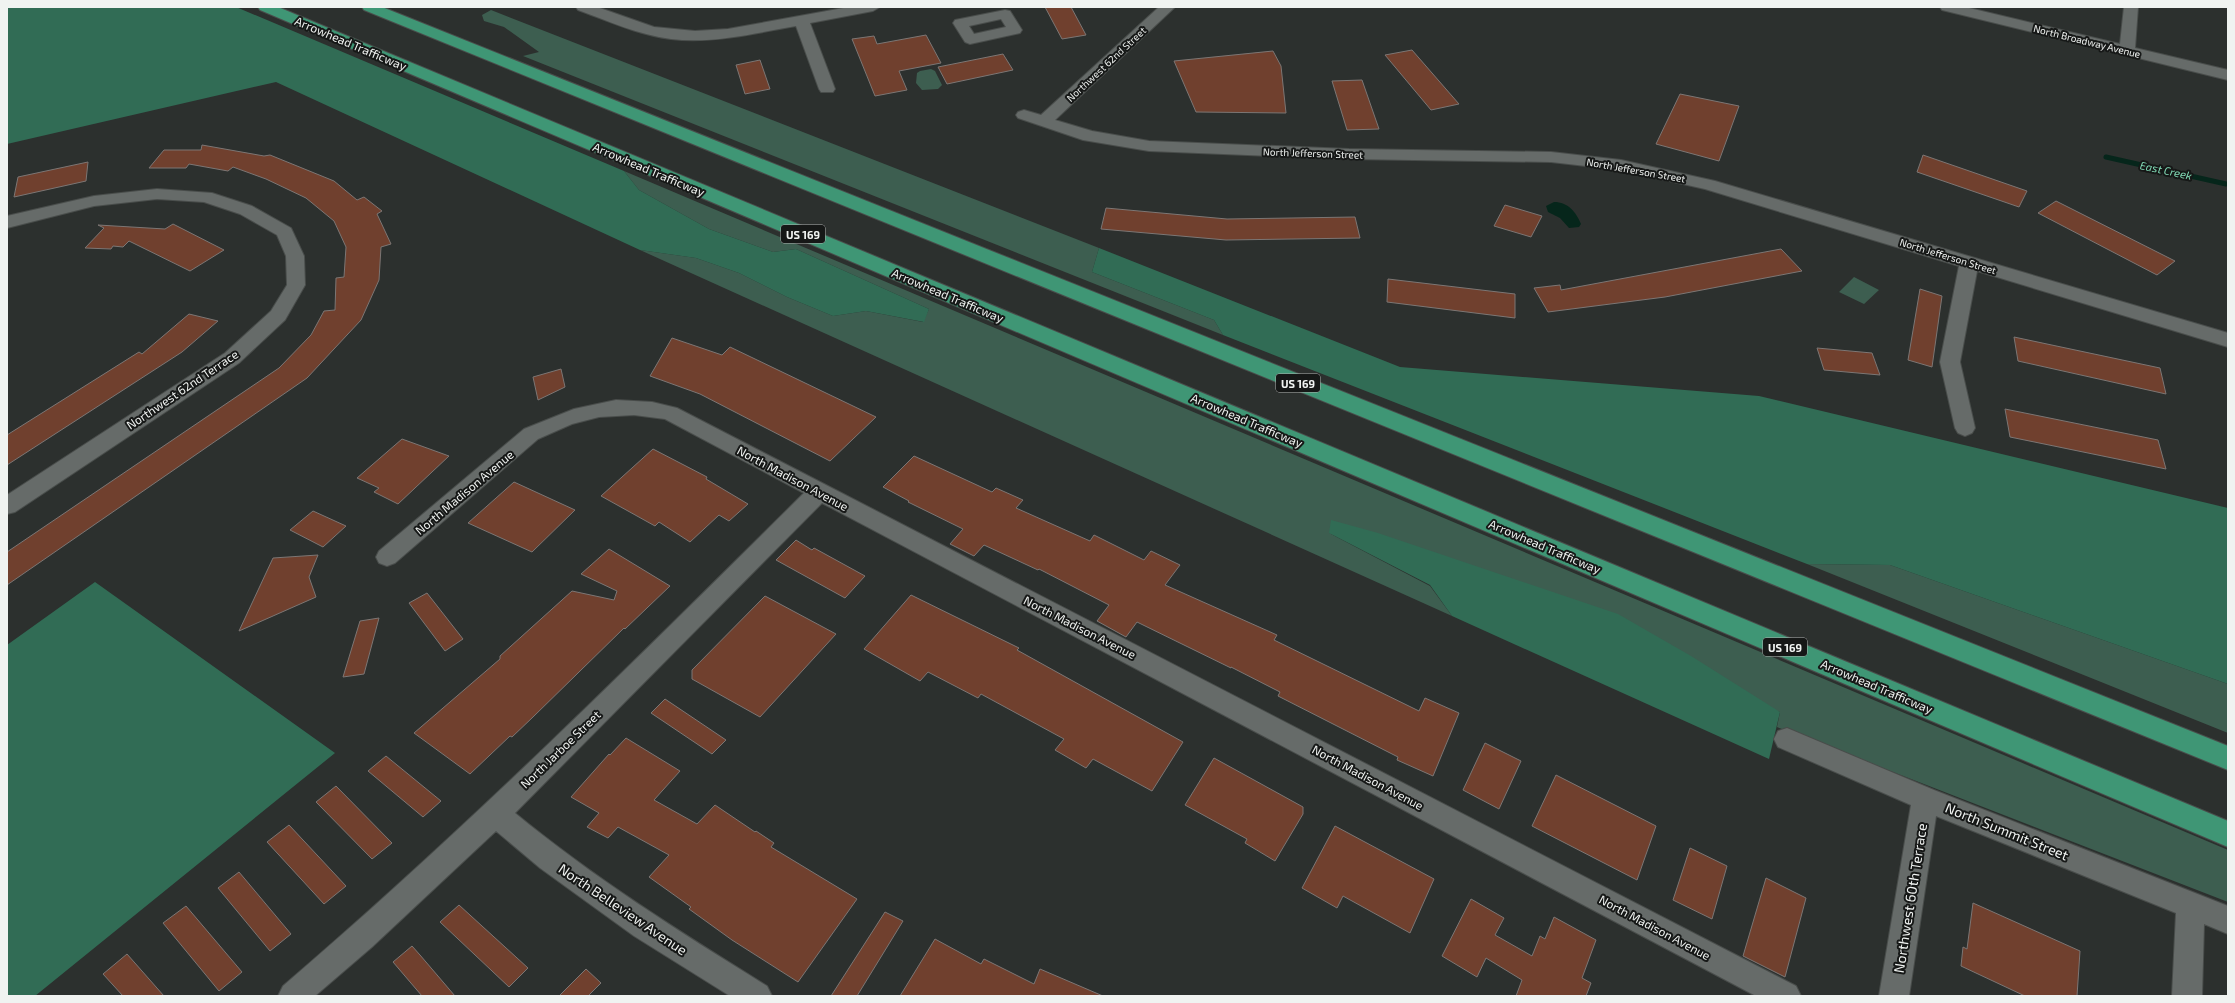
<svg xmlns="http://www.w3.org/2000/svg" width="2235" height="1003" font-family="'Exo 2',sans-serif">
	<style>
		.green { fill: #3d5e50 }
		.forest { fill: #316c55 }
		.water { fill: #06261b }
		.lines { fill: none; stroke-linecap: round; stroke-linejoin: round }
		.stream { stroke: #06261b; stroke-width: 5 }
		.building { fill: #70402e; stroke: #7c7674 }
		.minor-casing { stroke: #494d4b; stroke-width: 2 }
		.highway-casing { stroke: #494d4b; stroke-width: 2 }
		.minor { fill: #666b69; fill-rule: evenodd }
		.highway { fill: #3f9675; fill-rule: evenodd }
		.labels { text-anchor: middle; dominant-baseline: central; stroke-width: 4; stroke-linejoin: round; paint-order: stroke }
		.far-street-label { font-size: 10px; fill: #f0f3f1; stroke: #161817 }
		.far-water-label { font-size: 11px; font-style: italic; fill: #82dcb7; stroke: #161817 }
		.shield { fill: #161817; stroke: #afb1b0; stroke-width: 1 }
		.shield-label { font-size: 11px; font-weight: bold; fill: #f0f3f1 }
		.street-label { font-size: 12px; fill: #f0f3f1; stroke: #161817 }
		.near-street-label { font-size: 14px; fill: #f0f3f1; stroke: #161817 }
	</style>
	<rect width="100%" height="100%" fill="#2c302e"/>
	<path class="green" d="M491,10L1099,248L1092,272L1214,320L1223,335L523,56L539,52L504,27L484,21L482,15Z
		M931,69L935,71L942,85L938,89L922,90L916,83L917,73L920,71Z
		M624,171L2228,850V902L1777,727L1780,712L1329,533L1430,586L1452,616L640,250L696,258L739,273L787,297L833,316L866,311L923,322L929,309L796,249L773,252L709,229L639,190Z
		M1854,277L1879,290L1864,304L1839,292Z
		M1807,564L1890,565L2228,684V733Z"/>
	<path class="forest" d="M7,7H236L624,171L639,190L709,229L773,252L796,249L929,309L924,322L866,311L833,316L787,297L739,273L696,258L640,250L276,82L7,144Z
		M1099,248L1400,367L1759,396L2228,508V684L1890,565L1807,564L1223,335L1214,320L1092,272Z
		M1331,520L1378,533L1618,614L1691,656L1780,712L1769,759L1452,616L1430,585L1329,533Z
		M95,582L335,753L35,996H7V645Z"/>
	<path class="water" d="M1554,202C1568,202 1576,212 1581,224L1579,227L1569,228L1560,218L1548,212L1546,206Z"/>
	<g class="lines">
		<path class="stream" d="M2106,157L2226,184"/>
	</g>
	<path class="building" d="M1045,7H1071L1086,35L1062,39Z
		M926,35L941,63L899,71L907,90L875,96L852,39L874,36L877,44Z
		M1412,50L1459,104L1431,110L1385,55Z
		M1273,51L1281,66L1286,113L1196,112L1174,61Z
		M1003,54L1013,70L947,84L938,67Z
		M760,60L770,89L745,94L736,65Z
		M1362,80L1379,129L1347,130L1332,81Z
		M1680,94L1739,106L1719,161L1656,144Z
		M202,145L264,156L270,155L334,181L357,200L364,197L382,211L377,214L391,244L381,247L379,280L361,320L307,378L7,585V552L279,368L311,335L324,311L335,310L336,278L344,277L346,247L334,221L306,198L266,179L233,167L228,171L189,164L186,168H149L164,150H201Z
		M1923,155L2027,191L2019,207L1917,172Z
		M88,162L86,181L14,197L18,177Z
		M2056,201L2175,261L2157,275L2038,213Z
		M1505,205L1542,216L1531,237L1494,226Z
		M1106,208L1227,219L1355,217L1360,238L1226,240L1101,229Z
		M173,224L224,250L190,271L129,241L123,247L113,246L111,249L85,248L104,228L98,225L165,229Z
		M1781,249L1802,271L1665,297L1548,312L1534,288L1560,285L1561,290Z
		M1388,279L1515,294V318L1387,302Z
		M1920,289L1942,296L1932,367L1908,360Z
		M189,314L218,321L182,352L7,465V435L139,352L142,354Z
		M2014,337L2160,368L2166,394L2018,361Z
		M672,338L722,355L730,347L876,417L830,461L700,394L650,376Z
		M1817,348L1872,353L1880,375L1824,370Z
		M561,369L565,387L538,400L533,377Z
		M2005,409L2158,440L2166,469L2010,437Z
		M402,439L449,456L398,504L374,492L379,488L357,478Z
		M653,449L707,477L706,479L748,504L729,521L719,515L690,542L659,522L655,526L601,496Z
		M914,456L992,492L996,488L1023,500L1016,508L1090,541L1094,535L1144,560L1151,551L1180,565L1165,585L1277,635L1274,640L1419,711L1425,698L1459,713L1433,776L1397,760L1398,757L1278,696L1280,692L1231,667V668L1137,622L1126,637L1097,621L1109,605L1039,569L1038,570L984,545L974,556L950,544L963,529L908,502L909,501L883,487Z
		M514,482L575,510L532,552L468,523Z
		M313,511L346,526L323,547L290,530Z
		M796,540L812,550L814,548L865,576L845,598L776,560Z
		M609,549L670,586L625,629L624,628L533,717L512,737L510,736L470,774L414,733L500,659V656L572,591L614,600L617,591L581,574Z
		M318,555L309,577L316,597L239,631L273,558Z
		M427,593L463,639L445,651L409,603Z
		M911,595L1019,648L1017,650L1183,742L1152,791L1093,759L1086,768L1055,750L1064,739L981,694L978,698L928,672L920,681L864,649Z
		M765,596L836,634L760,717L692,679V670Z
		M379,618L364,674L343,677L360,621Z
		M665,699L726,740L712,754L651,713Z
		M626,738L680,771L654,800L697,824L715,805L755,832L756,831L774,843L771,847L857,899L798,982L732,940L689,909L691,907L649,877L669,855L618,827L608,838L587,827L599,813L571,797L609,754L610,755Z
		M1485,743L1521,761L1499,809L1463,790Z
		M386,756L441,801L423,817L368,771Z
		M1214,758L1303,807V814L1275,861L1245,843L1247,839L1185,805Z
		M1556,775L1656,826L1637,880L1532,826Z
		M336,786L392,843L372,859L316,802Z
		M289,825L346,886L324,904L267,842Z
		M1335,826L1434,879L1410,933L1343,896L1337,908L1302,888Z
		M1690,848L1727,866L1712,919L1673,900Z
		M239,872L291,934L270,951L218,888Z
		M1766,878L1806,898L1785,977L1743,956Z
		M1471,899L1504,918L1495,935L1532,956L1540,936L1545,939L1554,917L1596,940L1582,978L1591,983L1586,996H1516L1522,980L1486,958L1477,977L1442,956Z
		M1973,903L2080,951L2077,996H2025L1961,966L1963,947L1967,949Z
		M459,905L528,968L509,987L440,922Z
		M186,906L242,972L219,991L163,923Z
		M885,912L903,921L857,996H831Z
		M935,939L981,964L984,959L1034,984L1040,969L1103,996H900Z
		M412,946L420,955L455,996H422L393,962Z
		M127,954L164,996H123L103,974Z
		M586,969L601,983L588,996H559Z"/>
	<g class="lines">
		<defs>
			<path id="minor" d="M576,7H597L654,27L695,31L728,29L849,7H880L873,11L810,23L835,89L833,92H821L819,89L796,26C755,33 713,44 671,39C639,35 608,21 578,10Z
				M1159,7H1175L1055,120L1092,131L1149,141L1349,149L1551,152L1621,160L1715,181L2228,333V347L1977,271L1960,362L1975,428L1972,433L1965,436L1958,433L1955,428L1940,362L1959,266L1705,189L1621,170L1551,162L1349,159L1149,151L1083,140L1018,118L1016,115L1018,112L1024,110L1041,115Z
				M1940,7H1965L2120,44L2124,7H2138L2135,48L2228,70V80L1942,10Z
				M1005,10L1010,11L1022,30L1020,33L970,44L965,42L953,23L955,20ZM1001,19L1006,27L974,34L969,26Z
				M157,189L212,193L252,206L291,228L304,256L305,285L285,320L239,363L15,512L7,514V495L225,353L271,311L287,285L286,256L277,235L240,214L204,202L157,199L94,206L7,228V216L94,196Z
				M616,400L652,402L677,408L1796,986L1801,996H1756L822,503L515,813C594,878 680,932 767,986L772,996H730L634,936L540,868L496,831L372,947L315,996H278L283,986C465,830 634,662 804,493L665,419L634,415L599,417L572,424L538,439L395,563L387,566L379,563L376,557L379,551L524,429L574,409Z
				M1787,728L1934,790L2228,906V934L2204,924L2202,996H2172L2176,913L1936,816L1909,996H1879L1911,805L1778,747L1774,739L1778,731Z"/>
			<path id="highway" d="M258,7H278L2228,821V847L260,10Z
				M362,7H382L2228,746V770L364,10Z"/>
		</defs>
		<use href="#minor" class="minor-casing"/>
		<use href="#highway" class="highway-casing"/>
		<use href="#minor" class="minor"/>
		<use href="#highway" class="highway"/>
	</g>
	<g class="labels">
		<g class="far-street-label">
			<text transform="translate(2087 41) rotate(14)">North Broadway Avenue</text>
			<text transform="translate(1106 64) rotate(-43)">Northwest 62nd Street</text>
			<text transform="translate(1313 153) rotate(2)">North Jefferson Street</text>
			<text transform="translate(1636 170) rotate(10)">North Jefferson Street</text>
			<text transform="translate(1948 256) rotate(17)">North Jefferson Street</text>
		</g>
		<g class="far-water-label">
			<text transform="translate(2166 170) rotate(12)">East Creek</text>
		</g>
		<g class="shield">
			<rect x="781" y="225" width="44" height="18" rx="3"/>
			<rect x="1276" y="374" width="44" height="18" rx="3"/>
			<rect x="1763" y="638" width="44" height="18" rx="3"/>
		</g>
		<g class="shield-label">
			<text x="803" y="234">US 169</text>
			<text x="1298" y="383">US 169</text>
			<text x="1785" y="647">US 169</text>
		</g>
		<g class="street-label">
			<text transform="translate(351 43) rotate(23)">Arrowhead Trafficway</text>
			<text transform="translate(649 169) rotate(23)">Arrowhead Trafficway</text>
			<text transform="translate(948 295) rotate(23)">Arrowhead Trafficway</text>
			<text transform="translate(182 389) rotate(-34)">Northwest 62nd Terrace</text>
			<text transform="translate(1247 420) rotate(23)">Arrowhead Trafficway</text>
			<text transform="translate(793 478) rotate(28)">North Madison Avenue</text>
			<text transform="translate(464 492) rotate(-40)">North Madison Avenue</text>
			<text transform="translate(1545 546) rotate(23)">Arrowhead Trafficway</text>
			<text transform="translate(1080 627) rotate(27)">North Madison Avenue</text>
			<text transform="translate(1877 686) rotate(23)">Arrowhead Trafficway</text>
			<text transform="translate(560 749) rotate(-44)">North Jarboe Street</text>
			<text transform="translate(1368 777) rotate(28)">North Madison Avenue</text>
			<text transform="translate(1655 927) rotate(28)">North Madison Avenue</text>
		</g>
		<g class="near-street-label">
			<text transform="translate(2007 831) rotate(22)">North Summit Street</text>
			<text transform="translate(1910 898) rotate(-81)">Northwest 60th Terrace</text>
			<text transform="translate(623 909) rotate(34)">North Belleview Avenue</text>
		</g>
	</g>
	<rect width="2235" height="1003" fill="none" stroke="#f0f3f1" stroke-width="16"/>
</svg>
